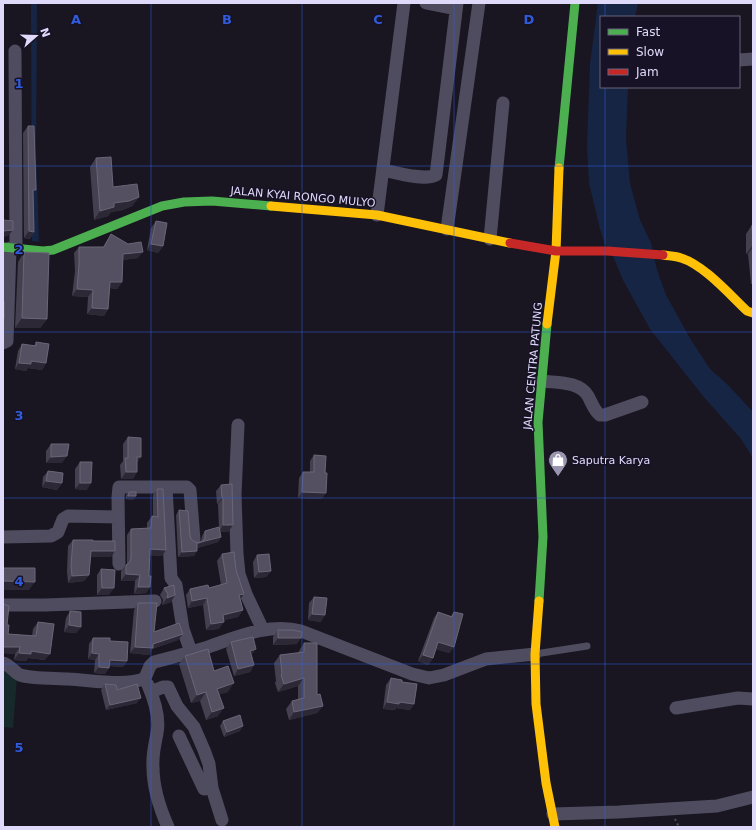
<svg xmlns="http://www.w3.org/2000/svg" width="756" height="830" font-family="'DejaVu Sans',sans-serif">
	<style>
		.green { fill: #162a2c }
		.water { fill: #172545 }
		.lines { fill: none; stroke-linecap: round; stroke-linejoin: round }
		.path { stroke: #4b5360; stroke-width: 2; stroke-dasharray: 2 3; stroke-linecap: butt }
		.lane { stroke: #4f4c60; stroke-width: 7 }
		.street { stroke: #4f4c60; stroke-width: 13 }
		.fast { stroke: #4caf50; stroke-width: 9 }
		.slow { stroke: #ffc107; stroke-width: 9 }
		.jam { stroke: #c62828; stroke-width: 9 }
		.wall { fill: #44404f }
		.shaded-wall { fill: #2c2835 }
		.building { fill: #555061; stroke: #6a6679 }
		.grid { fill: none; stroke: #305cdb; stroke-width: 1; stroke-opacity: 0.55 }
		.labels { text-anchor: middle; dominant-baseline: central; stroke-width: 3; stroke-linejoin: round; paint-order: stroke }
		.street-label { font-size: 11px; fill: #e0dafa; stroke: #171225 }
		.poi-label { font-size: 11px; fill: #e0dafa; stroke: #171225; text-anchor: start }
		.grid-label { font-size: 13px; text-anchor: middle; font-weight: bold; fill: #305cdb; stroke: #171225; stroke-width: 3; stroke-linejoin: round; paint-order: stroke }
	</style>
	<rect width="100%" height="100%" fill="#191621"/>
	<path class="green" d="M3,666L17,677L13,728L3,727Z"/>
	<path class="water" d="M31,3H37L36,152L39,242L32,241Z
		M598,3H638L635,17H601V87H628L626,138L630,184L640,220L651,243L657,270L666,295L691,340L710,369L729,386L753,412V458L741,439L703,396L650,329L623,280L610,249L605,244L600,229L589,183L587,146L590,64Z"/>
	<g class="lines">
		<path class="path" d="M675,819L679,827"/>
		<path class="lane" d="M535,654L587,646"/>
		<path class="street" d="M426,3L456,9
			M15,51L16,249
			M739,60L753,59
			M383,170C397,173 424,181 436,175L457,3
			M377,215L404,3
			M447,229L479,3
			M490,239L503,103
			M3,343L7,341L10,248
			M542,381C557,383 579,381 588,396C592,403 594,411 600,415H605L642,402
			M238,425L235,495L237,554L239,574L246,594L263,630
			M166,487H187L190,490L194,540
			M3,537L51,536L58,532L63,519L68,516L118,517
			M119,564L118,497L119,487H166L171,578L176,585L183,629L191,652
			M3,605H45L155,601
			M3,663C10,665 14,672 20,675C32,679 57,678 69,679C90,680 128,687 145,678L150,666L154,662C171,658 188,653 205,648C235,638 269,622 301,631L412,674L429,678L444,675L486,659L535,654
			M148,685C154,699 160,718 157,733C155,745 152,755 153,767C153,787 160,809 168,827
			M151,692L163,687H168L177,706L194,727L204,750L209,764L212,788L222,820
			M676,708L738,698L753,699
			M179,736L204,789
			M553,814L619,812L717,806L753,797"/>
		<path class="fast" d="M559,168L575,3
			M3,247L43,251L53,250L162,206L184,202L212,201L271,206
			M539,601L543,537L538,422L547,324"/>
		<path class="slow" d="M271,206L377,215L510,243
			M663,255C669,256 676,256 681,258C704,265 730,295 747,311L753,313
			M547,324L556,251L559,168
			M539,601L535,654L536,704L546,783L555,827"/>
		<path class="jam" d="M510,243L556,251H607L663,255"/>
	</g>
	<path class="wall" d="M28,126L33,193L34,232L30,239L24,238L23,133Z
		M96,158L113,187L139,197L132,206L123,210L111,212L108,216L94,220L90,167Z
		M156,221L163,246L158,253L147,250L151,228Z
		M752,225H753V284H751L748,254H746V234Z
		M111,234L138,258L122,260V282L117,289L110,288L108,309L104,316L87,314L88,297L72,296L75,271L74,253L79,247H103Z
		M24,252L47,319L40,328H15L18,262Z
		M36,342L46,363L42,370L28,368L26,371L15,369L18,351L22,344L34,346Z
		M128,437L141,457L137,462V472L133,479H121L120,465L123,461V444Z
		M51,444L62,463H46V451Z
		M314,455L322,499L298,498L299,478L303,472H310V461Z
		M80,462L87,490L75,489V469Z
		M48,471L62,483L57,490L42,487L43,477Z
		M221,485L233,525L228,532H220L221,537L218,542L197,548L194,556L178,557L176,515L179,510L191,539L195,542L199,543L201,541L202,536L205,531L219,528L218,504H217L216,491Z
		M157,489L162,556L150,555L149,576L150,587L146,593L134,594L135,581H121V571L127,564V535L131,529L147,528V523L152,516L153,517V495Z
		M129,492L136,496L133,500L126,499V495Z
		M73,540L93,541L111,557H91L89,575L84,581L68,583L67,571L68,546Z
		M222,554L236,570L240,599L243,610L238,617L224,620L219,629L206,630L203,605L188,608L186,595L190,589L209,588L221,585L217,561Z
		M257,555L271,571L266,577L254,578L253,562Z
		M101,569L109,595H97V575Z
		M174,585L171,602L162,605L163,600L160,595L164,588Z
		M314,597L321,622L308,620L309,603Z
		M138,603L154,632L178,640L152,649L149,655L130,653L134,610Z
		M3,604L8,634L32,636L33,629L38,622L45,660L28,658L26,661L14,660L15,654L3,653Z
		M70,611L81,627L76,633L64,632L66,618Z
		M438,612L451,616L454,612V647L449,653L436,649L433,658L428,665L418,661L434,618Z
		M278,630L297,644L273,645V637Z
		M93,638L110,641L127,661L123,667L110,666L105,674L94,673L95,660L88,659L89,644Z
		M231,642L252,655L254,665L250,672L234,676L226,649Z
		M304,643L317,695L323,706L317,713L289,720L286,709L292,701L298,700V686L278,692L275,683L276,681L274,663L280,655L299,653V651Z
		M185,656L228,692L219,694L218,716L206,720L200,701L191,703L179,664Z
		M391,678L402,682L414,704L410,710L396,708L395,710L383,709L386,685Z
		M105,684L117,690L137,703L106,710L101,690Z
		M223,721L240,731L224,737L220,726Z"/>
	<path class="shaded-wall" d="M139,197L132,206L123,210L111,212L108,216L94,220L100,211L114,203Z
		M13,230L8,236L3,237V231Z
		M29,231L34,232L30,239L24,238Z
		M151,244L163,246L158,253L147,250Z
		M753,245V247L748,254H746Z
		M143,252L138,258L118,261L123,254Z
		M110,282H122L117,289L106,288Z
		M77,289L93,290L88,297L72,296Z
		M92,308L108,309L104,316L87,314Z
		M22,318L47,319L40,328H15Z
		M31,361L46,363L42,370L28,368L26,371L15,369L19,363Z
		M67,456L62,463H46L51,457Z
		M137,457H141L136,464Z
		M126,472H137L133,479H121Z
		M46,481L62,483L57,490L42,487Z
		M80,483H91L87,490L75,489Z
		M302,492L326,493L322,499L298,498Z
		M128,496H136L133,500L126,499Z
		M222,498H223L218,504H217Z
		M223,525H233L228,532H219Z
		M221,537L218,542L193,549L197,543Z
		M150,549L166,550L162,556L145,555Z
		M91,551H115L111,557H87Z
		M197,551L194,556L178,557L182,552Z
		M271,571L266,577L254,578L259,572Z
		M126,574L140,575L135,581H121Z
		M89,575L84,581L68,583L72,576Z
		M3,581L35,582L29,590H3Z
		M138,587H150L146,593L134,594Z
		M102,588H114L109,595H97Z
		M244,594L239,601V595Z
		M175,595L171,602L162,605L167,598Z
		M207,598L203,605L188,608L192,601Z
		M243,610L238,617L218,622L223,615Z
		M312,614L325,615L321,622L308,620Z
		M224,622L219,629L206,630L211,624Z
		M69,625L81,627L76,633L64,632Z
		M183,634L178,640L152,649L149,655L130,653L135,647L153,644Z
		M278,638H301L297,644L273,645Z
		M438,642L454,647L449,653L434,649Z
		M3,647H20L15,654L3,653Z
		M256,649L251,656L250,651Z
		M31,651L50,654L45,660L28,658L26,661L14,660L19,653Z
		M92,653L99,654L95,660L88,659Z
		M423,655L433,658L428,665L418,661Z
		M110,660L127,661L123,667L106,666Z
		M254,665L250,672L234,676L238,669Z
		M99,667L109,668L105,674L94,673Z
		M304,678L298,686L278,692L284,684Z
		M234,683L228,692L211,697L217,689Z
		M206,692L200,701L191,703L197,695Z
		M141,698L137,703L106,710L110,705Z
		M387,702H399L414,704L410,710L396,708L395,710L383,709Z
		M323,706L317,713L289,720L294,712Z
		M224,708L218,716L206,720L212,712Z
		M243,726L240,731L224,737L227,732Z"/>
	<path class="building" d="M28,126H34L36,190H33L34,232L29,231Z
		M111,157L113,187L137,184L139,197L129,201L114,203V207L100,211L96,158Z
		M3,220L13,221V230L3,231Z
		M156,221L167,223L163,246L151,244Z
		M752,225H753V245Z
		M111,234L128,244L141,242L143,252L123,254L122,282H110L108,309L92,308L93,290L77,289L79,264V247H104Z
		M24,252L49,253L47,319L22,318Z
		M3,301H4V319H3Z
		M36,342L49,344L46,363L31,361V364L19,363L22,344L36,346Z
		M128,437L141,438V457H137V472H126L125,458H128Z
		M51,444H69L67,456L51,457Z
		M314,455L326,456L325,473H327L326,493L302,492L303,472H314Z
		M80,462H92L91,483H80Z
		M48,471L63,473L62,483L46,481Z
		M232,484L233,525H223V498H222L221,485Z
		M157,489H163L166,550L150,549L149,576H151L150,587H138L140,575L126,574V565L130,562L131,558V529L151,528L152,516L158,517Z
		M129,492H136V496H128Z
		M179,510L188,511L190,536L191,539L195,542L199,543L203,541L205,538V531L219,527L221,537L197,543V551L182,552Z
		M73,540H93V541H115V551H91L89,575L72,576L71,565Z
		M234,552L236,570L244,594L239,595L243,610L223,615L224,622L211,624L207,598L192,601L190,589L208,585L209,588L227,583L222,554Z
		M269,554L271,571L259,572L257,555Z
		M3,568H35V582L3,581Z
		M101,569L115,570L114,588H102Z
		M174,585L175,595L167,598L168,594L164,588Z
		M314,597L327,598L325,615L312,614Z
		M138,603H157L154,632L179,623L183,634L153,644V648L135,647Z
		M3,604L9,606L7,625H9L8,634L36,636L38,622L54,624L50,654L31,651V654L19,653L20,647H3Z
		M70,611L81,612V627L69,625Z
		M438,612L452,617L454,612L463,614L454,647L438,642L433,658L423,655Z
		M278,630H293L302,632L301,638H278Z
		M253,637L256,649L250,651L254,665L238,669L231,642Z
		M93,638H110V641L128,642L127,661L110,660L109,668L99,667V654L92,653Z
		M304,643H317V695L320,694L323,706L294,712L292,701L304,698V678L284,684L281,675L282,674L280,655L304,652Z
		M208,649L214,671L228,666L234,683L217,689L224,708L212,712L206,692L197,695L185,656Z
		M391,678L402,680V682L417,684L414,704L399,702V704L387,702Z
		M105,684L116,685L117,690L137,684L141,698L110,705Z
		M240,715L243,726L227,732L223,721Z"/>
	<path class="grid" d="M151,3V827M302,3V827M454,3V827M605,3V17M605,87V827M3,166H753M3,332H753M3,498H753M3,664H753"/>
	<defs>
		<symbol id="shop-pin" viewBox="-11 -11 22 30"><path d="M0 17L-7.5 6A9.5 9.5 0 1 1 7.5 6Z" fill="#9a95ae" stroke="#171225"/><path d="M-5-2.5h2.3a2.7 3.5 0 0 1 5.4 0H5L5.5 6h-11ZM-1.5-2.5h3a1.5 2.3 0 0 0-3 0Z" fill="#fff"/></symbol>
	</defs>
	<g fill-rule="evenodd">
		<use href="#shop-pin" x="547" y="449" width="22" height="30"/>
	</g>
	<g class="labels">
		<g class="street-label">
			<text transform="translate(303 197) rotate(5)">JALAN KYAI RONGO MULYO</text>
			<text transform="translate(533 366) rotate(-85)">JALAN CENTRA PATUNG</text>
		</g>
		<g class="poi-label">
			<text x="572" y="460">Saputra Karya</text>
		</g>
	</g>
	<g class="grid-label">
		<text x="76" y="24">A</text>
		<text x="227" y="24">B</text>
		<text x="378" y="24">C</text>
		<text x="529" y="24">D</text>
		<text x="19" y="88">1</text>
		<text x="19" y="254">2</text>
		<text x="19" y="420">3</text>
		<text x="19" y="586">4</text>
		<text x="19" y="752">5</text>
	</g>
	<rect width="756" height="830" fill="none" stroke="#e0dafa" stroke-width="8"/>
	<rect x="600" y="16" width="140" height="72" fill="#171225" stroke="#67627a"/>
	<rect x="608" y="29" width="20" height="6" fill="#4caf50" stroke="#67627a"/>
	<text x="636" y="36" font-size="12" fill="#e0dafa">Fast</text>
	<rect x="608" y="49" width="20" height="6" fill="#ffc107" stroke="#67627a"/>
	<text x="636" y="56" font-size="12" fill="#e0dafa">Slow</text>
	<rect x="608" y="69" width="20" height="6" fill="#c62828" stroke="#67627a"/>
	<text x="636" y="76" font-size="12" fill="#e0dafa">Jam</text>
	<g transform="translate(36 36) rotate(70)" stroke="#171225" stroke-width="3" paint-order="stroke">
	<path d="M0-3L7 15L0 10L-7 15Z" fill="#e0dafa"/>
	<text y="-6" font-size="11" font-weight="bold" text-anchor="middle" fill="#e0dafa">N</text>
	</g>
</svg>
